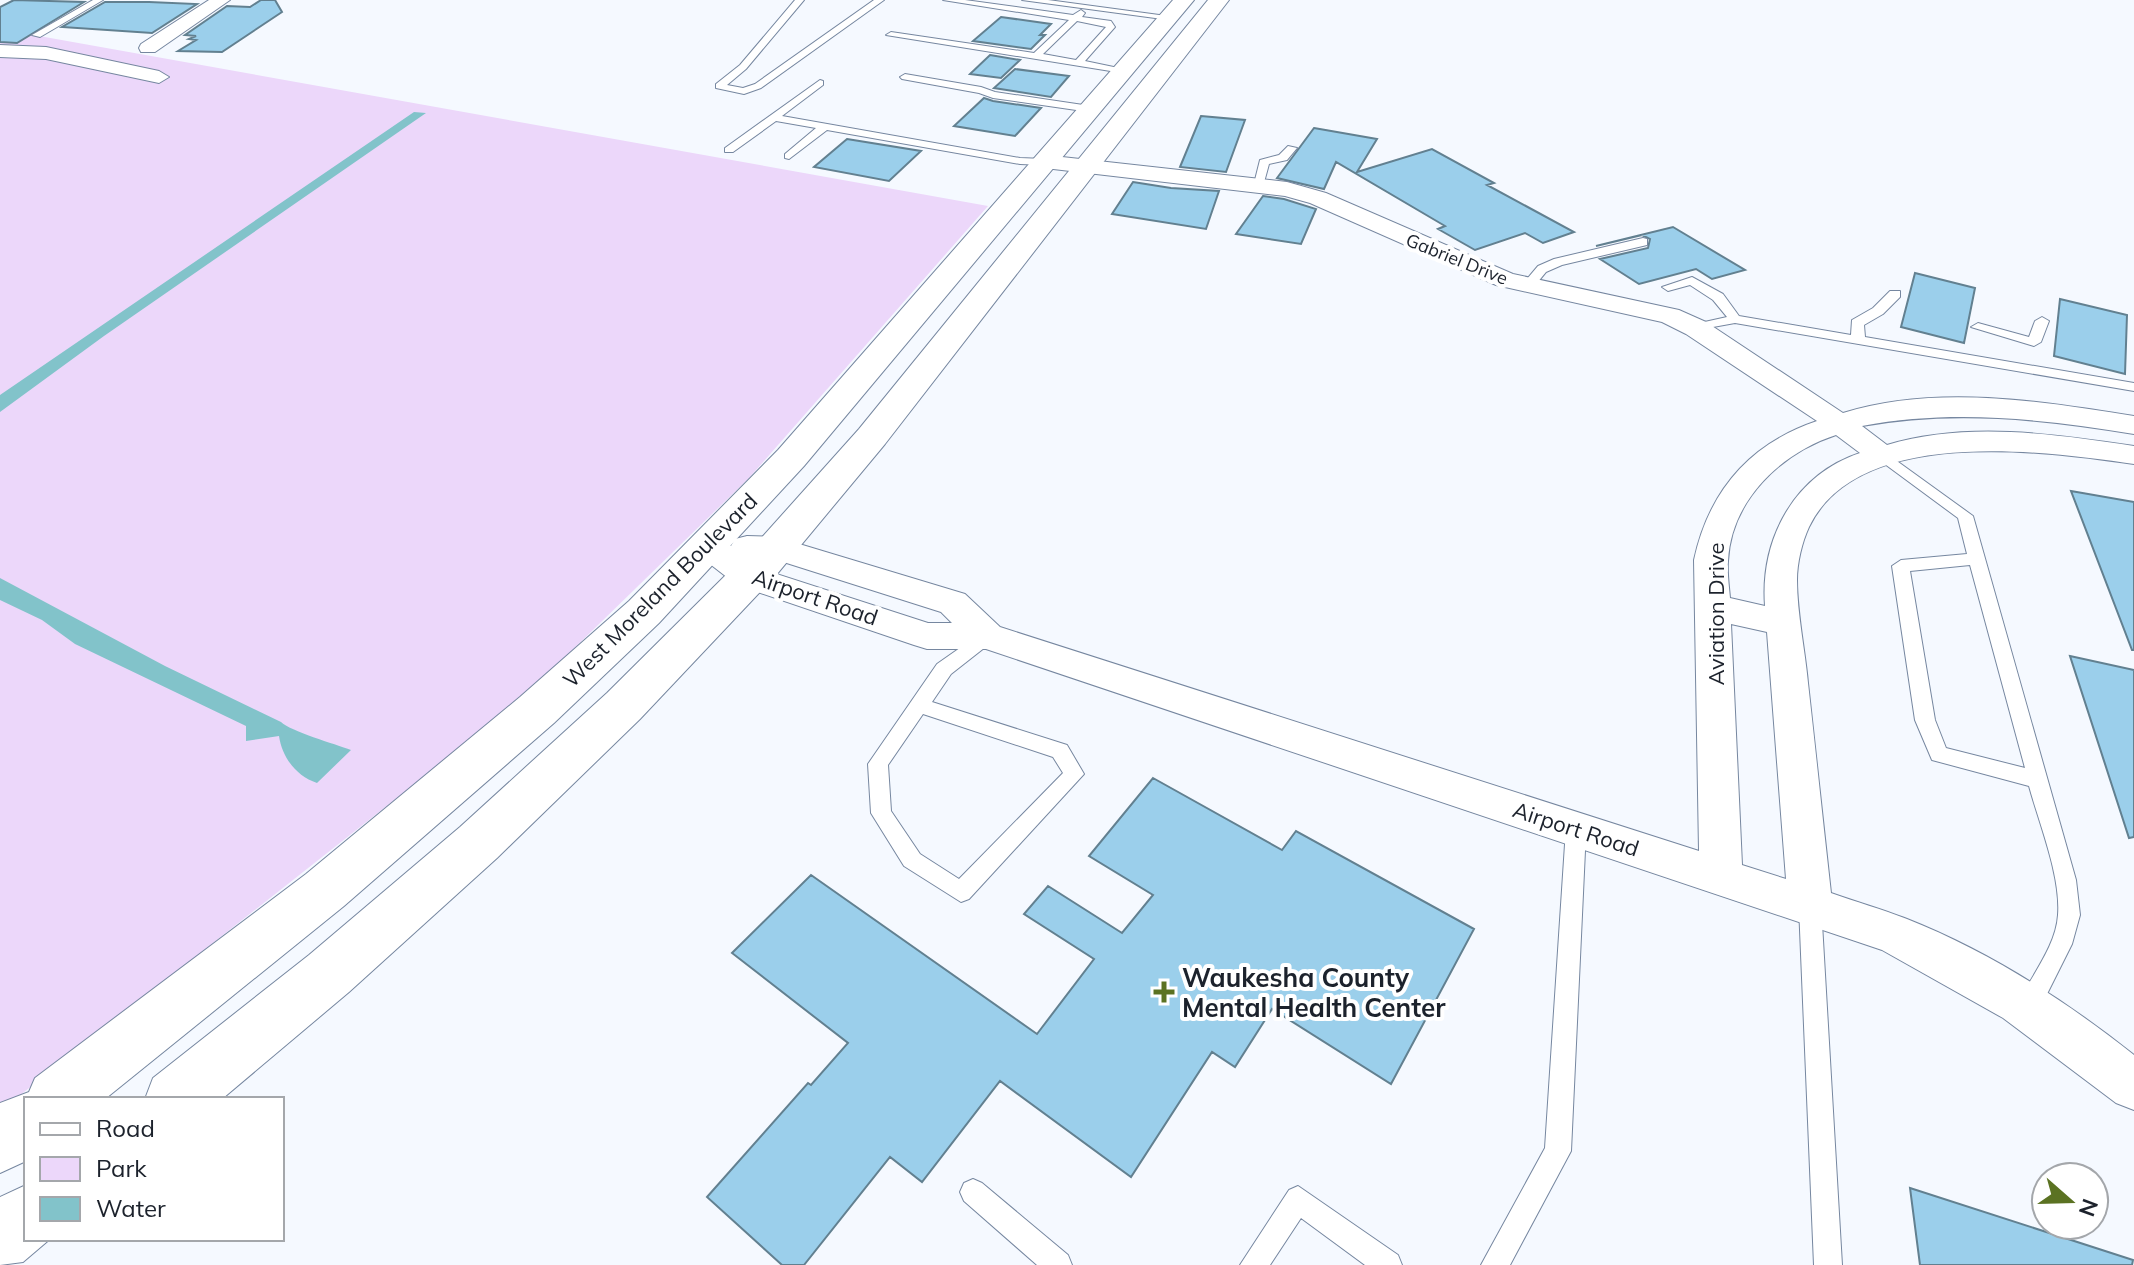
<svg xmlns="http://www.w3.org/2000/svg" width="2134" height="1265" font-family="Mulish,sans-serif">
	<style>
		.green { fill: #ecd7fa }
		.water { fill: #82c3ca }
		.building { fill: #9bcfeb; stroke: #628090; stroke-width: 2 }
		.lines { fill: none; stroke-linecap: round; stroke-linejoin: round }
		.service-casing { stroke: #7687a0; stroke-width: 2 }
		.minor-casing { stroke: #7687a0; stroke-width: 2 }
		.tertiary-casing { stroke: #7687a0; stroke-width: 2 }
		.service { fill: #fff; fill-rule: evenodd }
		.minor { fill: #fff; fill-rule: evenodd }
		.tertiary { fill: #fff; fill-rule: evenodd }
		.poi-dot { fill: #5b7222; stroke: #fff; stroke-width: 3 }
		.labels { text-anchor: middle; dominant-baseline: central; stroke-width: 8; stroke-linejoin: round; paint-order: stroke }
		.far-street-label { font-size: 18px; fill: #1c222c; stroke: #fff }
		.street-label { font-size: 22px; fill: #1c222c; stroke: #fff }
		.near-poi-label { font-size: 26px; font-weight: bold; fill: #1c222c; stroke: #fff; text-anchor: start }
	</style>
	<rect width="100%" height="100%" fill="#f5f9ff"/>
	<path class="green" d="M0,29L988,206L749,478L521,700L0,1111Z"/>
	<path class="water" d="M414,112L426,113L104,336L0,412V395Z
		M0,578L165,666L281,722C290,731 335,744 351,750L317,783C296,776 282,757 279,736L246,741V726L75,644L42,620L0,600Z"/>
	<path class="building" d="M14,0L84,2L17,43L0,42V7Z
		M261,0H275L282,12L222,52L178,51L196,40L189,39L196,36L185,35L227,6L250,7Z
		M105,2H149L197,4L152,33L62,27Z
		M1001,17L1051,24L1040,35H1045L1031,49L973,41Z
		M990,55L1020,60L1001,78L970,74Z
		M1015,69L1069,76L1051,97L994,88Z
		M984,98L993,101L1041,108L1015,136L954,126Z
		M1201,116L1245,120L1226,172L1180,167Z
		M1314,128L1377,139L1357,172L1432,149L1494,183L1487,185L1574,232L1543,243L1525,233L1475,250L1438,229L1445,226L1336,162L1324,189L1277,178Z
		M847,139L921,151L889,181L814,167Z
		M1133,182L1171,188L1219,191L1206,229L1112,214Z
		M1263,196L1284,199L1316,209L1301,244L1236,234Z
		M1673,227L1745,270L1712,279L1696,269L1639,284L1600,259L1648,248L1650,239L1642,235L1596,246Z
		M1915,273L1975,288L1964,343L1901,327Z
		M2060,299L2127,315L2125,374L2054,356Z
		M2071,491L2134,502V650H2132Z
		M2070,656L2134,670V837L2129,838Z
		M1153,778L1282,850L1296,831L1474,929L1391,1084L1272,1009L1235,1067L1212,1052L1131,1177L1000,1081L922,1182L890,1157L804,1265H782L707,1197L808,1083L811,1085L848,1043L732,953L811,875L1037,1034L1094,959L1024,914L1048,886L1122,933L1153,895L1089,856Z
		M1910,1188L2133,1260L2132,1265H1920Z"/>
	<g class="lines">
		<defs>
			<path id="service" d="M93,0H103L40,37L32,35Z
				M795,0H804L746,69L727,85L743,88L755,84L874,0H884L761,88L744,94L716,88V84L740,65Z
				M943,0H965L1073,15L1081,10L1085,13L1082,17L1111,21L1115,27L1085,61L1128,70L1123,73L886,35L891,32L1034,53L1069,20ZM1077,21L1106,27L1076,60L1043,54Z
				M1022,0H1048L1174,17L1170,20Z
				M905,74L981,87L995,92L1090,106L1095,109L1090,112L993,98L979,93L902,79L900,77Z
				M820,80L823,81V85L782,116L1020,158L1044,159L1049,162L1044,165L1020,164L827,130L789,159L785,158V154L816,128L776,121L733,152H725V148Z
				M1288,146L1297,148L1287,160L1269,164L1263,186L1253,188L1260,160L1279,155Z
				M1643,238L1647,239V245L1562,265L1546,272L1532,289L1521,286L1538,266L1554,259Z
				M1692,277L1723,294L1739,316L1851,335L1852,320L1873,308L1890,291H1900V297L1883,314L1864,325L1865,337L2134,383V391L1735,323L1691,331V325L1727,317L1713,300L1690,285L1668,291L1662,287Z
				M2042,317L2049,321L2041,342L2034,346L1971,327L1978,323L2029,337L2035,321Z
				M1883,451L1973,516L2076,880L2080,915L2072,944L2037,1014L2029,1017L2021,1014L2017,1006C2030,977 2056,947 2058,915C2061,876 2039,823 2029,786L1932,760L1915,720L1892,566L1901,560L1967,554L1958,518L1878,459L1875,456L1878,453ZM1970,565L2025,768L1946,748L1935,720L1910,571Z
				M987,629L993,631L996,636L993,641L951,674L932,702L1067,745L1084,774L969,899L961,902L904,866L871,813L868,764L937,664ZM923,714L1053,757L1063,773L959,879L920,854L891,811L888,765Z
				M1576,820L1583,823L1586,829L1571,1151L1510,1265H1481L1545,1148L1566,829L1569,823Z
				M1810,896L1818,899L1821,906L1842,1265H1814L1799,906L1802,899Z
				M973,1179L982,1183L1068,1255L1072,1265H1037L964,1201L960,1192L964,1183Z
				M1298,1186L1398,1255L1402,1265H1365L1301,1218L1270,1265H1240L1289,1190Z"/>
			<path id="minor" d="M209,0H230L155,52H141L139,48L141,44Z
				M0,45L46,47L159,71L169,77L159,83L46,59L0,57Z
				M1044,155L1287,182L1326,193L1513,274L1679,310L1706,322L1843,413C1935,384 2041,401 2134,416V434C2043,419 1953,409 1862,426L1887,445C1966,421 2054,434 2134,446V464C2044,451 1858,425 1809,527C1802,542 1797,563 1797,580C1797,614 1805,649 1808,683C1816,753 1823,823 1831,893C1856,902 1882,909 1907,919C1988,951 2066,1001 2134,1055V1110L2116,1103L2003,1018L1882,950L986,649H927L914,645L737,585L697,554L692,546L697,538L709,535L731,546L735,539L747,536L776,537L965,594L1000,627L1699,851L1694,560C1709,491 1749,444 1817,421L1686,334L1662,322L1496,285L1310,203L1285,196L1036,167L1033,162ZM1836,435L1860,453C1794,475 1760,539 1765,606L1730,598C1729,586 1727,573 1728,561C1731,500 1781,453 1836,435ZM747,558L774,559L941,612L952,623H928L761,569ZM1731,624L1767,632L1786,879L1742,865Z"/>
			<path id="tertiary" d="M1173,0H1194L804,466L659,623L554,723L344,906L105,1099H26V1161L0,1173V1103L29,1092L35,1078L306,874L520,697L629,601L778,450Z
				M1208,0H1229L885,444L777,574L640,719L497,858L349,992L222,1099H145L153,1078L309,955L460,827L607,693L747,554L859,429Z
				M26,1185V1239H50L23,1262L0,1265V1197Z"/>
		</defs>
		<use href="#service" class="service-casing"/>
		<use href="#minor" class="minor-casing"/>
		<use href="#tertiary" class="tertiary-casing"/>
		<use href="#service" class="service"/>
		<use href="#minor" class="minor"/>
		<use href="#tertiary" class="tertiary"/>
	</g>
	<path class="poi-dot" d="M1160 980h8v8h8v8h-8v8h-8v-8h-8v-8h8z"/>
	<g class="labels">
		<g class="far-street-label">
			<text transform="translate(1457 259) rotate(22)">Gabriel Drive</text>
		</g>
		<g class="street-label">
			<text transform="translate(660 590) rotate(-45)">West Moreland Boulevard</text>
			<text transform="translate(815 597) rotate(19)">Airport Road</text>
			<text transform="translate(1716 614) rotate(-90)">Aviation Drive</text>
			<text transform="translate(1576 829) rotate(18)">Airport Road</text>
		</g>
		<g class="near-poi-label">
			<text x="1182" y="977">Waukesha County<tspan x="1182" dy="30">Mental Health Center</tspan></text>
		</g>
	</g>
	<rect x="24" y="1097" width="260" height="144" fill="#ffffff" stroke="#a4a7ab" stroke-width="2"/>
	<rect x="40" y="1123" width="40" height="12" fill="#ffffff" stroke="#a4a7ab" stroke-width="2"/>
	<text x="96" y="1137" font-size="24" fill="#1c222c">Road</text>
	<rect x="40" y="1157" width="40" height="24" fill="#ecd7fa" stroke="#a4a7ab" stroke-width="2"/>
	<text x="96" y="1177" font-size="24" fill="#1c222c">Park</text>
	<rect x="40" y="1197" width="40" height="24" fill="#82c3ca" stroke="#a4a7ab" stroke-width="2"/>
	<text x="96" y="1217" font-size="24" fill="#1c222c">Water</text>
	<g transform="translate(2070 1201) rotate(110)"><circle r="38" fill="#ffffff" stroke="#a4a7ab" stroke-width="2"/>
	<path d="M0-6L14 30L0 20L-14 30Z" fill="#5b7222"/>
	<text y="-12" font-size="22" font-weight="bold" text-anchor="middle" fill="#1c222c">N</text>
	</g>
</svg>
